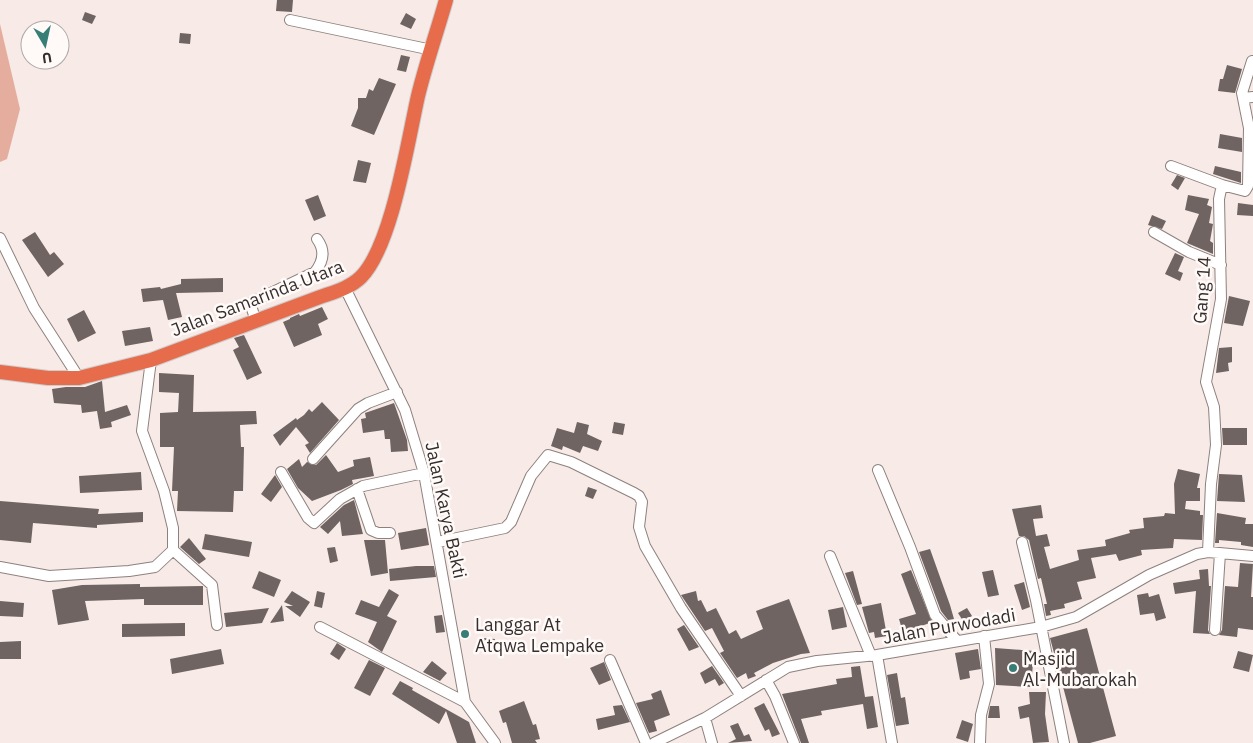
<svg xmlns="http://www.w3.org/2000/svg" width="1253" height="743" font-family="'IBM Plex Sans',sans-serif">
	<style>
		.green { fill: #e4ad9e }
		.building { fill: #6f6461 }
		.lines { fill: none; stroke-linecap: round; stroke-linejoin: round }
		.minor-casing { stroke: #8d817e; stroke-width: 12 }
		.highway-casing { stroke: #cecdcd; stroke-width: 16 }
		.minor { stroke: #fff; stroke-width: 10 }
		.highway { stroke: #e76c4b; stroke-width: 14 }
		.poi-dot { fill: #377e77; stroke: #fffaf8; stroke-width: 2 }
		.labels { text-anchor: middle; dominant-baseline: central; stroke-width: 5; stroke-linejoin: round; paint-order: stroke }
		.street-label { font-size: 18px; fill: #342f2e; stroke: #fffaf8 }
		.poi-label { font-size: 18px; fill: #342f2e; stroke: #fffaf8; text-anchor: start }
	</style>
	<rect width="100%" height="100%" fill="#f7eae7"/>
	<path class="green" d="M0,24L20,109L7,159L0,162Z"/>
	<path class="building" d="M277,0H293L292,12L276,11Z
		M85,12L96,16L92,24L82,20Z
		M406,13L416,19L411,29L400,24Z
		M180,33L191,34L190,44L179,43Z
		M401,55L410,57L406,72L397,70Z
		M1227,65L1242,69L1235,93L1218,91L1220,79H1223Z
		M379,78L396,84L374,135L351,126L358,108V98H366L369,89L373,91Z
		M1220,134L1242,138V152L1218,148Z
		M358,160L371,163L366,183L353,181Z
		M1215,166L1241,172V183L1213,174Z
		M1177,175L1185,178L1178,190L1171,185Z
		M318,195L326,216L314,221L305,200Z
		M1188,195L1209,199L1207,205L1212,207L1209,223L1213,224L1210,241L1213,243V254L1187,243L1199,214L1185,210Z
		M1238,203L1253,205V216L1237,215Z
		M1152,215L1166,221L1162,229L1148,225Z
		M35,232L50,255L54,252L64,264L48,277L22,240Z
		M1175,253L1184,257L1178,271L1183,273L1180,281L1165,274Z
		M223,278V292L176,293L182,317L168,320L163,300L143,302L141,289L160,287L161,289L181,284V279Z
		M1229,296L1250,301L1243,326L1224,323Z
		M322,307L328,319L318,324L322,335L294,347L283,322L290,319V318L299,314L300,316Z
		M84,310L96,333L78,342L67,319Z
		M150,327L153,341L125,346L122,331Z
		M244,335L262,373L247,380L233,350L239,347L234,338Z
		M1232,347V362L1228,363L1229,371L1216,373L1219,348Z
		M159,373L194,375L193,412L256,411L257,424L240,425L241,447H244L243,491H234L233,512L177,511L178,491H172L174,447H160V413L178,412L179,393L159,392Z
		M102,381L105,412L127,405L131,415L111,422L112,427L100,429L97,411L82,413L81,405L54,403L52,389L66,387H85Z
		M322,402L339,420L310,453L305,445L309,443L296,427L280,446L273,435L296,418L297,420L304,415L309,409L312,412Z
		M394,403L407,440L408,451L391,452L390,439H385L384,430L363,433L361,419L366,418L365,413Z
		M577,422L589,425L587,434L602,441L598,451L583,446L580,453L563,446L562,450L551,446L557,428L574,433Z
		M614,422L625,424L623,435L612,433Z
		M1222,428H1247V445H1223Z
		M326,455L338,472L354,466L353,460L370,457L374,476L352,480L353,484L341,490L312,501L298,488L287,469L299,459L302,467L307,462L316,465Z
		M1178,469L1200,474L1197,488H1200V501H1186L1185,509L1200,511V515H1203L1202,540L1174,539L1173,548L1141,550L1142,555L1119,561L1116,554L1091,558L1096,578L1077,582L1082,599L1064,604L1065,608L1050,611L1051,615L1046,616L1044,604H1047L1041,578L1038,579L1029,540L1024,536H1019L1012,509L1041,505L1043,518L1033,519L1036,536L1047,534L1050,546L1044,547L1050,569L1079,560L1077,550L1106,546L1105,540L1130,533L1129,530L1144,528L1143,518L1164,516L1165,513L1175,514L1174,484Z
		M141,472L142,490L80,493L79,476Z
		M1219,474L1242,475L1245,502L1217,501Z
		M275,475L282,487L271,502L261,494Z
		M588,487L597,490L593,499L585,496Z
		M354,500L363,534L342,536L340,521L328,534L320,527L344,505Z
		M0,501L99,509L98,514L143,512V522L97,525V528L33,523L31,543L0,540Z
		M1217,513L1246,518L1245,524H1253V547L1241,545V542L1219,540V543H1215Z
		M426,528L429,545L401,550L398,533Z
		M205,534L252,542L249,557L202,549Z
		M189,538L206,559L199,564L180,547Z
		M364,540H385L388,573L371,576Z
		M335,547L338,561L330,563L327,548Z
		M930,549L950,605L954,619L948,620L941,611L919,552Z
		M1240,563L1253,564L1251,597H1253V630L1238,628L1237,637L1219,635L1222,630L1225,586L1238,587Z
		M416,566H434L436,577L390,581L389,569Z
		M1208,569L1209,586H1211L1208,630L1210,634L1193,633L1196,591L1175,594L1173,583L1200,579L1199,570Z
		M911,570L932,622L911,630L912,635L904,636L899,619L916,614L901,574Z
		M993,570L999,595L988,597L982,572Z
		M259,571L281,580L274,597L252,588Z
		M853,571L862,604L857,605L845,573Z
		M1024,582L1030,607L1022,610L1014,585Z
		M140,584V587L203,586V605H144V599L85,601L89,620L58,625L52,590L82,585Z
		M389,589L399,595L387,616L397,621L382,652L368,642L377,622L355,614L361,600L379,607Z
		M292,591L310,602L300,617L285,606H293L284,602Z
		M317,591L325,593L322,608L314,606Z
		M696,591L698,601L701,600L707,612L716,608L729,634L736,630L741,639L763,629L756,611L789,599L810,653L801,654L773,663L754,673L756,676L748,679L746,673L737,678L720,653L724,651L712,628L705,631L681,595Z
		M1148,593L1149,597L1159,594L1166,618L1156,621L1154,613L1140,615L1137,595Z
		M0,601L24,603L23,617L0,616Z
		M881,603L887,636L875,638L874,632L869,633L862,607Z
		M282,605L284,621L270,623Z
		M843,607L847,627L832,630L828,610Z
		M269,608L262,623L226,627L224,613Z
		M967,608L972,616L963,621L958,613Z
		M442,615L445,632L436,633L434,616Z
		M185,623V636L122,637V624Z
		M684,625L699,647L689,651L677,629Z
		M1087,628L1116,736L1090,743H1078L1050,638Z
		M484,638L495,639L493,652L483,651Z
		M21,641V659H0V642Z
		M337,643L346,649L339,660L330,654Z
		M995,648L1034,651L1031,687L996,685Z
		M221,649L224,664L172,674L170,659Z
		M978,649L981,669L969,671L970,678L960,680L955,653Z
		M1238,651L1253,655L1249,672L1233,668Z
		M369,660L385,668L370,696L354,688Z
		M432,661L447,673L440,681L423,672Z
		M604,662L611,680L599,685L590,668Z
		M712,666L724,683L719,686L715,679L705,684L700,673Z
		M860,666L865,697L873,696L878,727L867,729L863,704L821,711L822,715L801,719L809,743H801L782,694L837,684L836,679L852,677L851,667Z
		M897,673L901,698L905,697L909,724L896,726L887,675Z
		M400,681L413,688L412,690L469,722L476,743H457L446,711L439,724L392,694Z
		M661,690L670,715L654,721L657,731L649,733L636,703L653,699L651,694Z
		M1029,692H1046L1045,714L1049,742L1033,743L1029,717L1020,719L1018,707L1030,704Z
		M524,701L533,725L536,724L540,739L535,740L537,743H512L506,722L503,723L499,711Z
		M764,703L780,734L772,737L769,729L765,731L754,708Z
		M622,705L630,722L598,730L596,719L615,715L613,706Z
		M990,706H999L1000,718H988Z
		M962,720L973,724L968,742L956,738Z
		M738,723L744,736L749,734L752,741L728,743L736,739L730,726Z"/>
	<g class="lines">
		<defs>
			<path id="minor" d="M290,20L432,50
				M1243,98L1253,97
				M1171,166L1222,185
				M1154,232L1189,252L1221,265
				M0,238L34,308L79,378
				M345,288L405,410L424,473L465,702L495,743
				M256,321L251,306L252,302L315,272C323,262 326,251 317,239
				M313,459L358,409L368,403L397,392
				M878,470L910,547L935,615L957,641
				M281,472L308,518L314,523L340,499L363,486L424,473
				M357,489L371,530L378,533H390
				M438,542L505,528L511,522L531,476L548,455L571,462L634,493L639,496L642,502L639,527L645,546L681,608L741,696
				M1022,542L1036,600L1064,743
				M173,550L212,585L217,625
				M1208,552L1211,484L1216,445L1214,407L1206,382L1221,299L1219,199L1222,185L1245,191L1248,186L1249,128L1242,93L1252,61
				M830,556L871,656
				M0,567L49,576L129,571L155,567L173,550V528L164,491L142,431L151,360
				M320,627L465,702
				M1215,630L1220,553
				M877,655L892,743
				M610,660L646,743
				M766,680L775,696L794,743
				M705,718L712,743
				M654,743L705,718L788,667L817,661L877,655L1041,627L1076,617L1149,575L1197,554L1208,552L1253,556
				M980,743L981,715L989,684L984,636"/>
			<path id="highway" d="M0,372L48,378H79L151,360L320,297C334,292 350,288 361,277C392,246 408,140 418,96C426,63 437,32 446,0"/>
		</defs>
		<use href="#minor" class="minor-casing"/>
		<use href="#highway" class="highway-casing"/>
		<use href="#minor" class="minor"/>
		<use href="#highway" class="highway"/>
	</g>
	<g class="poi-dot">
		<circle cx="465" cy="634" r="5"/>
		<circle cx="1013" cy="668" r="5"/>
	</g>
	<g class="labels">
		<g class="street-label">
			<text transform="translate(1202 290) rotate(-86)">Gang 14</text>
			<text transform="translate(257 298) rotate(-21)">Jalan Samarinda Utara</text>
			<text transform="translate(446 510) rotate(78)">Jalan Karya Bakti</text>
			<text transform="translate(949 626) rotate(-10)">Jalan Purwodadi</text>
		</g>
		<g class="poi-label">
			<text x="475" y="624">Langgar At<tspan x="475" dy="21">Atqwa Lempake</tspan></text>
			<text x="1023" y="658">Masjid<tspan x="1023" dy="21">Al-Mubarokah</tspan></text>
		</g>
	</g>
	<g transform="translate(45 45) rotate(171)"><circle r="24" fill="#fffaf8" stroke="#aea9a7"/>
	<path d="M0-4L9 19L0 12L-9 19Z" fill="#377e77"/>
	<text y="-8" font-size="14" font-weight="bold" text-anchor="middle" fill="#342f2e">U</text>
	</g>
</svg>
